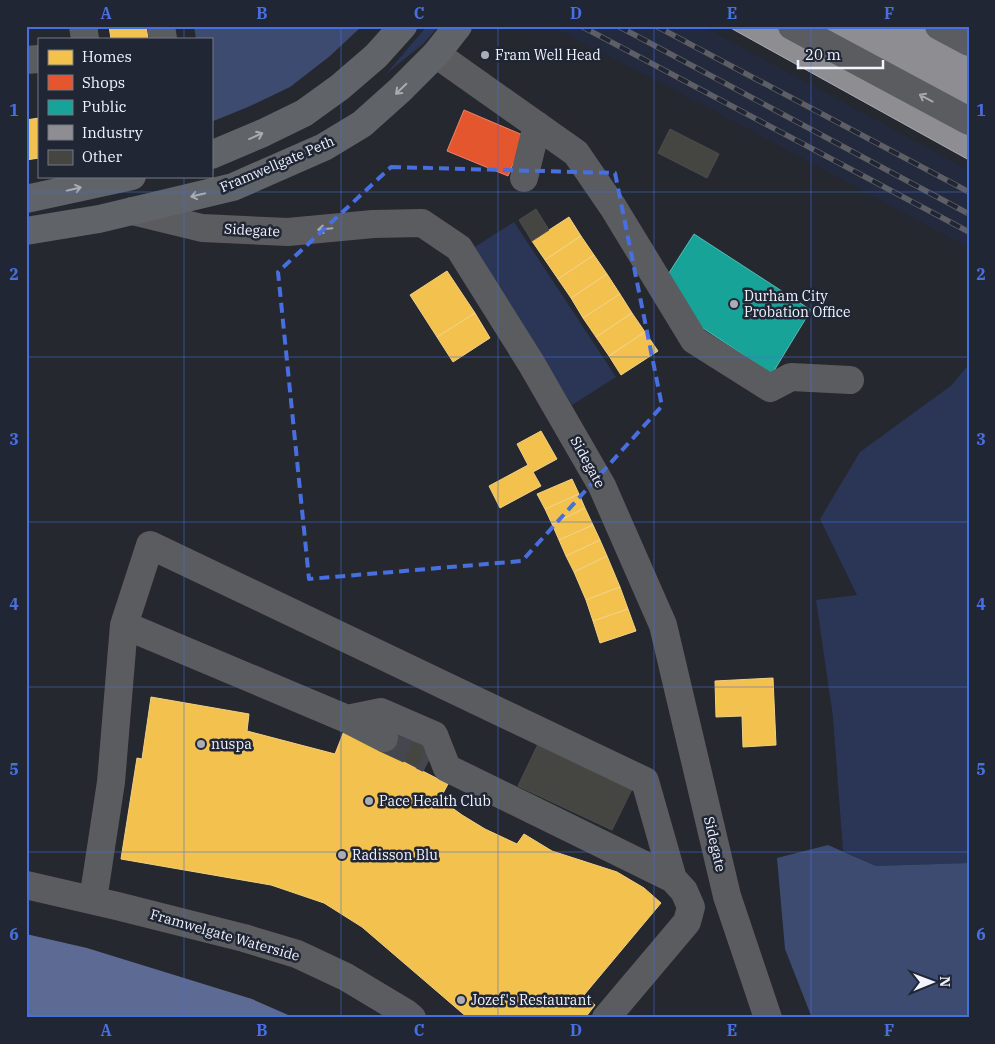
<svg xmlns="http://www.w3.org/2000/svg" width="995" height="1044" font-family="'IBM Plex Serif',serif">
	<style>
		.built { fill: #232a3d }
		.green { fill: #2b3657 }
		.forest { fill: #3e4b71 }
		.water { fill: #5d6a94 }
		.homes { fill: #f2c14e; stroke: #f2d083 }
		.shops { fill: #e4572e; stroke: #e8866d }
		.public { fill: #17a398; stroke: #58bbb7 }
		.industry { fill: #8d8d92; stroke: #abacb3 }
		.building { fill: #454641; stroke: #4b4d4c }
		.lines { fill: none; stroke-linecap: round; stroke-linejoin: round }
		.minor-tunnel { stroke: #44474e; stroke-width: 28; stroke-dasharray: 28 14; stroke-linecap: butt }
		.minor { stroke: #5b5c5f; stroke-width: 28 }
		.highway { stroke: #606367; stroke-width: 28 }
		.rail-casing { stroke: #5e5f65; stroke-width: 5.5 }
		.rail { stroke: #202634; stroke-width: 4; stroke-dasharray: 11; stroke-linecap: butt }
		.oneway { stroke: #a8acb3 }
		.oneway2 { stroke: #a6a8af }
		.marked { fill: none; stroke: #476fe0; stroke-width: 4; stroke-dasharray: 10 6; stroke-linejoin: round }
		.grid { fill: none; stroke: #476fe0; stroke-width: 1; stroke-opacity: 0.55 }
		.poi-dot { fill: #aaadb6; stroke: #202634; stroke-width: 2 }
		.labels { text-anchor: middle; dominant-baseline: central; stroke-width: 5; stroke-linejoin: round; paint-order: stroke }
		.poi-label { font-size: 14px; fill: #f1f4ff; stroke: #202634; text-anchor: start }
		.street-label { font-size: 14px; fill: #f1f4ff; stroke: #202634 }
		.neatline { fill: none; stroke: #476fe0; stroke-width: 2 }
		.grid-label { font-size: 16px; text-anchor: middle; font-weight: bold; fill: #476fe0 }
	</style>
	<rect width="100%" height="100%" fill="#25282f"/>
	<path class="built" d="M550,26H702L969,170V248L707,107Z"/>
	<path class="green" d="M427,26H439L423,44L386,74Z
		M514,222L616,377L572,405L475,247Z
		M969,364V863L876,866L843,851L833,717L816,600L857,595L820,519L860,452L952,385Z"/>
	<path class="forest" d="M194,26H362L330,56L290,87L248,107L211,122V39H196Z
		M828,845L876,866L969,863V1018H812L785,949L777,858Z"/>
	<path class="water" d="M26,934L87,948L252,999L295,1018H26Z"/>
	<path class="homes" d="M109,26H146L148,39H111Z
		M39,118V158L26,160V120Z
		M569,217L581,236L545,260L532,241Z
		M581,236L594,255L558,279L545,260Z
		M594,255L607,274L571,298L558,279Z
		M447,271L475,313L437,337L410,295Z
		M607,274L620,294L583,318L571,298Z
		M620,294L632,313L596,337L583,318Z
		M475,313L490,338L453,362L437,337Z
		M632,313L645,332L609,356L596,337Z
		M645,332L658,351L621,375L609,356Z
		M541,431L557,459L533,472L541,486L500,508L489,486L528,465L517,444Z
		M572,479L579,494L545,509L537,494Z
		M579,494L585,508L552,524L545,509Z
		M585,508L593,525L559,540L552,524Z
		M593,525L600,540L566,556L559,540Z
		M600,540L607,556L574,572L566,556Z
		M607,556L620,587L586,600L574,572Z
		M620,587L628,609L593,621L586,600Z
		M628,609L636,631L600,643L593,621Z
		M773,678L776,745L743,747L742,716L716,717L715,681Z
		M151,697L249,714L247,731L335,754L344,731L448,784L440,799L462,815L485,829L517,844L524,834L552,851L617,872L644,888L661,903L584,995L595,1005L585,1018H468L362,927L324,903L271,885L121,859L137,758L142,759Z"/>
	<path class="shops" d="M464,110L525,136L508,176L447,151Z"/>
	<path class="public" d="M694,234L811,310L772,374L688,318L667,276Z"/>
	<path class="industry" d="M727,26H969V160Z"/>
	<path class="building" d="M670,129L719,154L707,178L658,153Z
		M536,209L549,230L532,241L519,220Z
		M391,725L435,748L423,771L379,748Z
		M540,740L634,785L612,830L518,786Z"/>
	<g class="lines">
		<path class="minor-tunnel" d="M384,738L429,759"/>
		<path class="minor" d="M83,26L85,39
			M161,26L163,39
			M792,26L969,121
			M939,26L969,42
			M436,54L576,153L613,207L694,340L770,388L791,377L850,380
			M26,60L39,59
			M524,178L537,125
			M132,211L202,228L288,232L373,224L422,223L459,248L531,363L602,486L663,625L727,896L768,1018
			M124,625L347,719L381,712L434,735L447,768L673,879L684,891L691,907L687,922L606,1018
			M347,719L384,738
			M26,885L117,906L244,938L297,954L346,977L406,1013L412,1018
			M93,900L111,782L124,625L150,545L645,781L673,879"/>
		<path class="highway" d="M211,155L263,133L304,113L340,87L376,56L403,26
			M26,199L132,176
			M26,231L99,219L233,187L324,147L362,124L400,90L436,54L458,26"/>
		<defs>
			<path id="rail" d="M581,26L969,232
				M618,26L969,214
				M656,26L969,192"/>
		</defs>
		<use href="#rail" class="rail-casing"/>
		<use href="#rail" class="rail"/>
	</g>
	<defs><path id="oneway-shaft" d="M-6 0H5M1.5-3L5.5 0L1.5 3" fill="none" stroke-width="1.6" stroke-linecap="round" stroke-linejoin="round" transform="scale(1.25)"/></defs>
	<g class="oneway">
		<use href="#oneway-shaft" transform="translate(401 89) rotate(136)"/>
		<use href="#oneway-shaft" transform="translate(256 136) rotate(-24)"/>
		<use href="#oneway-shaft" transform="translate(74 189) rotate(-13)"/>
		<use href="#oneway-shaft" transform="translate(198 195) rotate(166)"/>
	</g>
	<g class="oneway2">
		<use href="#oneway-shaft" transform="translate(926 98) rotate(-152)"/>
		<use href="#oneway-shaft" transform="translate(325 229) rotate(174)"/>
	</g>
	<path class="marked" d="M391,167L615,173L662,406L522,561L309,579L278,272Z"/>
	<path class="grid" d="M184,26V39M341,26V1018M498,26V1018M654,26V1018M811,26V1018M184,176V1018M26,192H969M26,357H969M26,522H969M26,687H969M26,852H969"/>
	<g class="poi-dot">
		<circle cx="485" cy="55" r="5"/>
		<circle cx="734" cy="304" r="5"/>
		<circle cx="201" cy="744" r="5"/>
		<circle cx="369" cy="801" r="5"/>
		<circle cx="342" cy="855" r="5"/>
		<circle cx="461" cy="1000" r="5"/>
	</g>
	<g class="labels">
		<g class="poi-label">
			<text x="495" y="55">Fram Well Head</text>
			<text x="744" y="296">Durham City<tspan x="744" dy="16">Probation Office</tspan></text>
			<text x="211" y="744">nuspa</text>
			<text x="379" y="801">Pace Health Club</text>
			<text x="352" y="855">Radisson Blu</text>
			<text x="471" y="1000">Jozef's Restaurant</text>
		</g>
		<g class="street-label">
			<text transform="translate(277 164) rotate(-23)">Framwellgate Peth</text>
			<text transform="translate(252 230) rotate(3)">Sidegate</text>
			<text transform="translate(588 462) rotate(61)">Sidegate</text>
			<text transform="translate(715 844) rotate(77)">Sidegate</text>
			<text transform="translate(225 935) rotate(16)">Framwelgate Waterside</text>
		</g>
	</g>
	<rect width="995" height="1044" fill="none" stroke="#202634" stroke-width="55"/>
	<rect x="38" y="38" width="175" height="140" fill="#202634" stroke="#747885"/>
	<rect x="48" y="50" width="25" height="15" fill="#f2c14e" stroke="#747885"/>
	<text x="82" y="62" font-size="15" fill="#f1f4ff">Homes</text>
	<rect x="48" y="75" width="25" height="15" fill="#e4572e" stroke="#747885"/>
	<text x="82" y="88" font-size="15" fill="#f1f4ff">Shops</text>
	<rect x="48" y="100" width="25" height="15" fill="#17a398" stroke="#747885"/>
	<text x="82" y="112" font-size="15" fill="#f1f4ff">Public</text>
	<rect x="48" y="125" width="25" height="15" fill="#8d8d92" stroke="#747885"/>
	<text x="82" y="138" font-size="15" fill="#f1f4ff">Industry</text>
	<rect x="48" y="150" width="25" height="15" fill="#454641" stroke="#747885"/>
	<text x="82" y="162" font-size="15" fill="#f1f4ff">Other</text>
	<g transform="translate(932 982) rotate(89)" stroke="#202634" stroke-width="4" paint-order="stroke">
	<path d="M0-4L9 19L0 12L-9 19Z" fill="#f1f4ff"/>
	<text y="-8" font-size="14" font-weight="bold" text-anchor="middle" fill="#f1f4ff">N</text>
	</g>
	<path d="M798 60v8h85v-8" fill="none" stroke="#f1f4ff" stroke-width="2.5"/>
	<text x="805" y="60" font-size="15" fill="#f1f4ff" stroke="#202634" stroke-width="4" paint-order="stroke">20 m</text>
	<rect x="28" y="28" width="940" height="988" class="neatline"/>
	<g class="grid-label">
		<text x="106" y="19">A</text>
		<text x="262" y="19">B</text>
		<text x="419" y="19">C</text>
		<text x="576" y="19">D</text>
		<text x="732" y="19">E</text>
		<text x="889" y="19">F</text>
		<text x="14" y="116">1</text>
		<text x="981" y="116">1</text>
		<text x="14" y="280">2</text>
		<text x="981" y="280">2</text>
		<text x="14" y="445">3</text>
		<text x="981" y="445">3</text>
		<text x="14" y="610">4</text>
		<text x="981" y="610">4</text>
		<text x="14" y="775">5</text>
		<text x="981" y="775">5</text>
		<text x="14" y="940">6</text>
		<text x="981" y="940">6</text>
		<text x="106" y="1036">A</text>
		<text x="262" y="1036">B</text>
		<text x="419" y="1036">C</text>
		<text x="576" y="1036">D</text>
		<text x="732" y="1036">E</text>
		<text x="889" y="1036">F</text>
	</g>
</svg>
